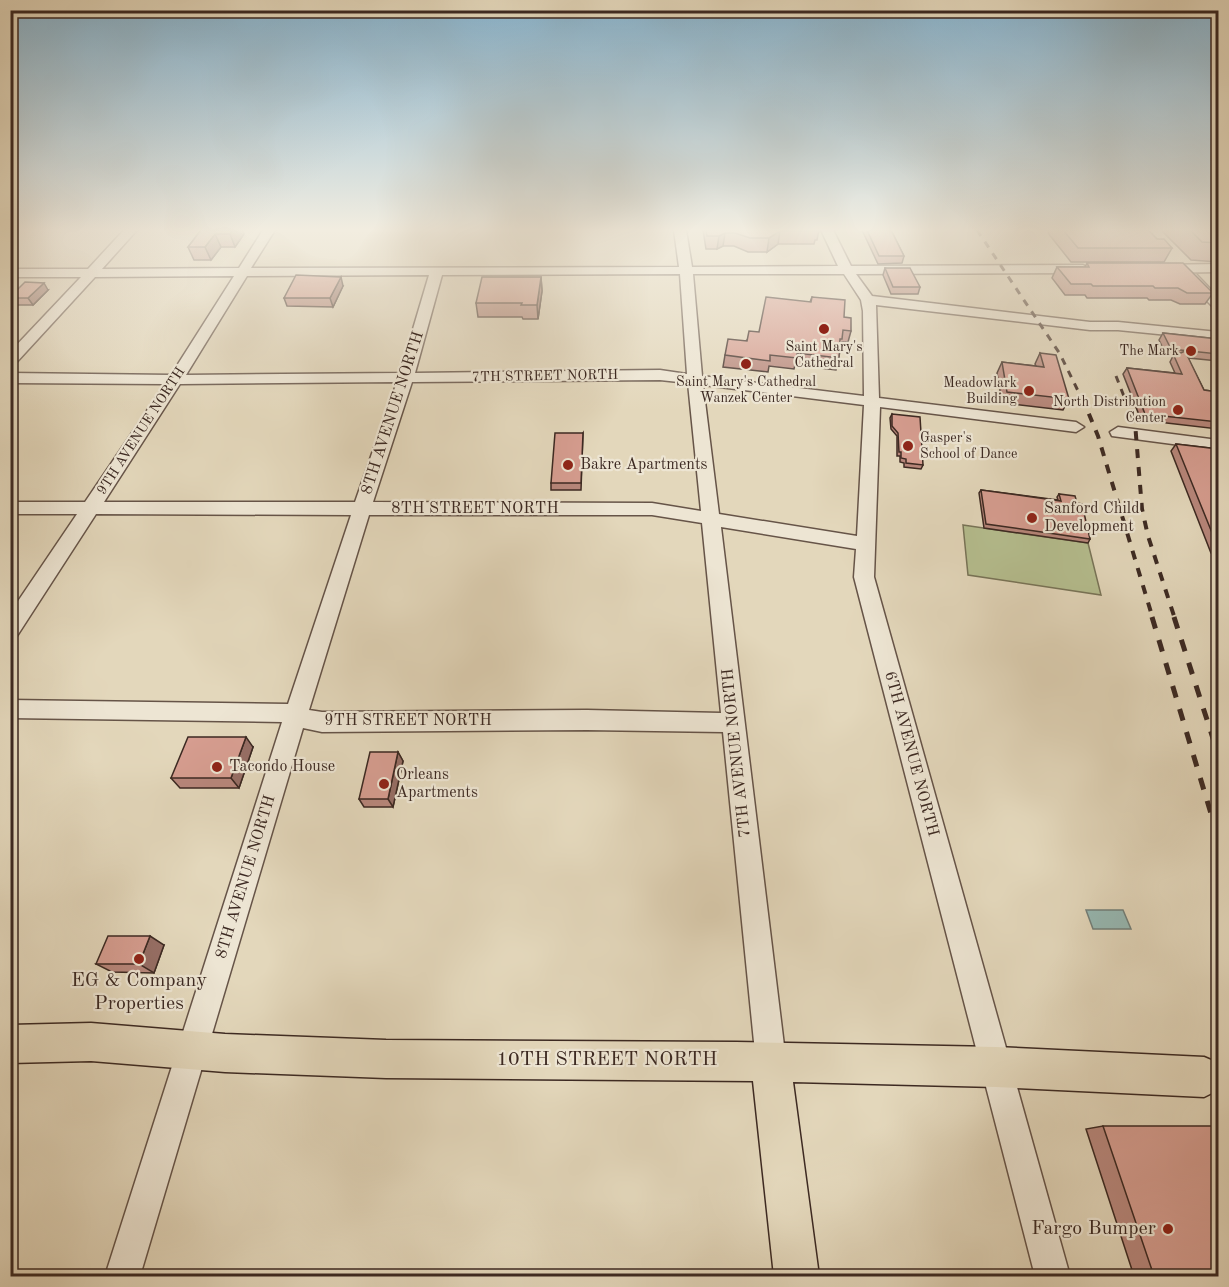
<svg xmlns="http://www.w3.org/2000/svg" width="1229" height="1287" font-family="'Old Standard TT',serif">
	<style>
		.green { fill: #b5be8f; stroke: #787458; stroke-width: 1.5 }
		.water { fill: #96b9b4; stroke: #727f7a; stroke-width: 1.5 }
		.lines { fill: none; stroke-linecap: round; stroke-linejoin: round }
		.minor-casing { stroke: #665448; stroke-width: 3 }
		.major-casing { stroke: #3c2922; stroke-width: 3 }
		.minor { fill: #ede5d3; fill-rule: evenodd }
		.major { fill: #e3d7bb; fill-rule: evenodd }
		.rail-far2 { stroke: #3c2922; stroke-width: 3; stroke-dasharray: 7 7; stroke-linecap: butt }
		.rail-far1 { stroke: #3c2922; stroke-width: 4; stroke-dasharray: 9 9; stroke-linecap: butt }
		.rail { stroke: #3c2922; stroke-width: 5; stroke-dasharray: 12 12; stroke-linecap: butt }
		.wall { fill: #b8877c; stroke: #3c2922; stroke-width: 1.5 }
		.shaded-wall { fill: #966e65; stroke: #3c2922; stroke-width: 1.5 }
		.building { fill: #d69d90; stroke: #3c2922; stroke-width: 1.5 }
		.poi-dot { fill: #8f2418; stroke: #ede5d3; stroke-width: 2 }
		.labels { text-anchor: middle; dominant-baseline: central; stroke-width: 4.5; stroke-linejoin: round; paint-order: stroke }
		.far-poi-label { font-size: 14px; fill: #3c2922; stroke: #ede5d3; text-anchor: end }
		.far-street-label { font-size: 14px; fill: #3c2922; stroke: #ede5d3 }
		.street-label { font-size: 16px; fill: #3c2922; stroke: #ede5d3 }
		.poi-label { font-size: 16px; fill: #3c2922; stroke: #ede5d3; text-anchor: start }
		.near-poi-label { font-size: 20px; fill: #3c2922; stroke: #ede5d3 }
		.near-street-label { font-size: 20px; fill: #3c2922; stroke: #ede5d3 }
	</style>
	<rect width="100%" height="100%" fill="#e3d7bb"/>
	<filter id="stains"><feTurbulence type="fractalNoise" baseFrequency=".00333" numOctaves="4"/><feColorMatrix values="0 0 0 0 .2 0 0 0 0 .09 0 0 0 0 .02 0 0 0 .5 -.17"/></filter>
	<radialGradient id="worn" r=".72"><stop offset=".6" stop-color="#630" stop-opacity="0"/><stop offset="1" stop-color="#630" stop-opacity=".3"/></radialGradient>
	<path class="green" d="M963,525L1088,543L1101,595L968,575Z"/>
	<path class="water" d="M1086,910H1123L1131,929H1093Z"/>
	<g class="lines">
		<defs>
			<path id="minor" d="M124,230H137L102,269L239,268L263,230H275L251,268L679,267L674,230H686L692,267L838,266L821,230H833L851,266L1083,265L1089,269L1083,273L856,274L872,296L1090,322H1118L1218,332V340L1118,330H1090L876,305L879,398L1076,422L1084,427L1076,432L880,407L874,577L1070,1276H1035L854,577L856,549L721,527L786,1062L782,1073L771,1077L760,1073L756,1062L723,732L587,730L322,732L303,728L140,1276H105L282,722L10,718V700L288,704L351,515L96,514L17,636L10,638V613L77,514H10V502H85L165,384L10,383V373L171,375L234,276L95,277L15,364L10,365V352L81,277H10V269H88ZM680,274L687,374L660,370L415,373L442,275ZM693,274H844L861,300L863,311L864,396L702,376ZM429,275L400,373L186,375L247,276ZM660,380L688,383L701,511L652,503L373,502L412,382ZM397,382L355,502H104L180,384ZM703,385L864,405L857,536L719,514ZM369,515H652L702,523L721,713L587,710L322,712L309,710Z
				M1218,264V272L1159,273L1153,269L1159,265Z
				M1191,273L1196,274L1218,297V308L1213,307L1186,280L1185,277Z
				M1118,427L1218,440V450L1112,436L1110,432Z"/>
			<path id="major" d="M91,1023L225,1034L386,1040L736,1042L996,1047L1204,1057L1218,1063V1090L1204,1097L996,1087L793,1082L819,1276H774L753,1081L386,1078L225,1072L91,1061L10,1063V1025Z"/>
		</defs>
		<use href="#minor" class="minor-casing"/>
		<use href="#major" class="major-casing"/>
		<use href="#minor" class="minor"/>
		<use href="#major" class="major"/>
		<path class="rail-far2" d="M977,230L1060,354L1082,399
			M1116,376L1125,399"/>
		<path class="rail-far1" d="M1082,397L1098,436L1153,619
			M1125,397L1135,423L1142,509L1148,536L1175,619"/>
		<path class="rail" d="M1152,617L1218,837
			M1174,617L1218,754"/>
	</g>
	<path class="wall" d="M201,230H242L244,234L235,247H221L211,260H194L188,247Z
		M703,230H819L817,240H815L814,244H778L767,252H748L734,246H723L717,249H706Z
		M862,230H891L904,256L902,263L878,264Z
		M1049,230H1148L1157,239L1172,248L1164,262H1071L1048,233Z
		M1164,230H1218V262L1191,260L1163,232Z
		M1087,263L1213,293L1205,304H1180L1171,300H1149L1147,298H1087L1085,295H1065L1052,278L1057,267H1085Z
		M885,268L920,287L918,294H891L883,275Z
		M541,277L542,291L538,319H523L522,317H478L476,303Z
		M343,286L333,307L287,306L284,298Z
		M48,290L33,305H14L10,300V297Z
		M812,297L844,317L851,331L848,342H842L836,370L795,365L794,369L769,366L768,372L723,367L725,355L759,332L810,302Z
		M1163,333L1218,339V361L1188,358L1204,390L1218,392V429L1141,420L1123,374L1127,368L1175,373L1170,362L1173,356H1167L1159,340Z
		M1040,353L1069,399L1063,410L1002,403L997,373L1002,362L1036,366L1035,364Z
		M892,414L923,465L921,469L904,467V463L900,462V456H897V436L891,429L890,418Z
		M583,433L581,490H551V483Z
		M1176,444L1218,449V554L1211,553L1171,451Z
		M981,490L1058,500L1057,497L1059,494L1077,503L1090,539L1088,543L984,528L979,493Z
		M253,747L239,788H180L171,778Z
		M398,752L403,761L393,807H364L359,799Z
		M164,945L154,973L112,972L96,964Z
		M1103,1126L1218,1276H1134L1086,1129Z"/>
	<path class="shaded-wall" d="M232,230H242L244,234L235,247L230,234Z
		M780,231L778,244L767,252L769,238Z
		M725,233L723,246L717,249L719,236Z
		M215,234L221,247L211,260L205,247Z
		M341,277L343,286L333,307L330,298Z
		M541,277L542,291L538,319L537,305Z
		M44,283L48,290L33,305L28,298Z
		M246,737L253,747L239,788L231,778Z
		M398,752L403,761L393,807L388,799Z
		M150,936L164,945L154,973L139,964Z"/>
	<path class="building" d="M201,230H232L230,234H215L205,247H188Z
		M706,230H816V231H780L769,238H750L735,233H725L719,236H707Z
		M867,230H891L904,256H879Z
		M1063,230H1148L1157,239H1164L1172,248H1078Z
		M1190,230H1218V243L1202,242Z
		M1087,263H1183L1213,293H1187L1178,288H1155L1153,286H1093L1091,284H1071L1057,267H1089Z
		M885,268H910L920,287H893Z
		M296,275L341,277L330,298H284Z
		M482,277H541L537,305H521L522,303H476Z
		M25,282L44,283L28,298H10V297Z
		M766,297L811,302L812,297L845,300L844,317L851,318V331L843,330L842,339H840L839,358L797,353V358L770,355V361L725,355L728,339L747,341L749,331L759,332Z
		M1163,333L1218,339V354L1171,349Z
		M1185,351L1204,390L1218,392V422L1145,414L1127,368L1182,374L1174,356Z
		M1040,353L1056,355L1069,399L1007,392L1002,362L1044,367Z
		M892,414L920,417L923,465L906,463V459L901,458V452H899L898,433L892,426Z
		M555,433H583L581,483H551Z
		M1176,444L1218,449V546L1217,545Z
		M981,490L1061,501L1059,494L1075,496L1077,503L1082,504L1090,539L986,524Z
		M188,737H246L231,778H171Z
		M370,752H398L388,799H359Z
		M108,936H150L139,964H96Z
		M1103,1126H1218V1276H1154Z"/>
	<linearGradient id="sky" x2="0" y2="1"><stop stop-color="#87b6d3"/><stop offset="0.56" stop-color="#f2ede0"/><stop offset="1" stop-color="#f2ede0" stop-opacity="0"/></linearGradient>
	<rect width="1229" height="411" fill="url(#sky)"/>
	<g class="poi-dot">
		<circle cx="824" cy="329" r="6"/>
		<circle cx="1191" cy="351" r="6"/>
		<circle cx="746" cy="364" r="6"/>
		<circle cx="1029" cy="391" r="6"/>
		<circle cx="1178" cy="410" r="6"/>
		<circle cx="908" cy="446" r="6"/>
		<circle cx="568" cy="465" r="6"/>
		<circle cx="1032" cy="518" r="6"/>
		<circle cx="217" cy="767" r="6"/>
		<circle cx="384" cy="784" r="6"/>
		<circle cx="139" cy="959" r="6"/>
		<circle cx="1168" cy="1229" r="6"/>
	</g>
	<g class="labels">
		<g class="far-poi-label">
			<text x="824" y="347" text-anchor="middle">Saint Mary's<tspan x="824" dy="16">Cathedral</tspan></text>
			<text x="1179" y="351">The Mark</text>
			<text x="746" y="382" text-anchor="middle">Saint Mary's Cathedral<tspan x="746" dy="16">Wanzek Center</tspan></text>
			<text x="1017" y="383">Meadowlark<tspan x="1017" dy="16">Building</tspan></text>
			<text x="1166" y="402">North Distribution<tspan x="1166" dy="16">Center</tspan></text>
			<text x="920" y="438" text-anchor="start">Gasper's<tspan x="920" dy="16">School of Dance</tspan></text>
		</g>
		<g class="far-street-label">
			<text transform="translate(545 376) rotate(-1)">7TH STREET NORTH</text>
			<text transform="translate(141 431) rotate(-57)">9TH AVENUE NORTH</text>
		</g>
		<g class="street-label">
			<text transform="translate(393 413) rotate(-72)">8TH AVENUE NORTH</text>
			<text x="475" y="509">8TH STREET NORTH</text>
			<text x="408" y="721">9TH STREET NORTH</text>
			<text transform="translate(737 753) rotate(-96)">7TH AVENUE NORTH</text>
			<text transform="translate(911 754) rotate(75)">6TH AVENUE NORTH</text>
			<text transform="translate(246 877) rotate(-73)">8TH AVENUE NORTH</text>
		</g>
		<g class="poi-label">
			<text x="580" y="465">Bakre Apartments</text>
			<text x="1044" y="509">Sanford Child<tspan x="1044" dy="18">Development</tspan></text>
			<text x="229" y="767">Tacondo House</text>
			<text x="396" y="775">Orleans<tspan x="396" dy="18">Apartments</tspan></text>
		</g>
		<g class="near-poi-label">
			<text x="139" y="981">EG &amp; Company<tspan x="139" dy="23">Properties</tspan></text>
			<text x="1156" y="1229" text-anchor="end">Fargo Bumper</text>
		</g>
		<g class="near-street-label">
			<text x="607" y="1060">10TH STREET NORTH</text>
		</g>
	</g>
	<rect width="1229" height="1287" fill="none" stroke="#e3d7bb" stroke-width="36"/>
	<rect x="12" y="12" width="1205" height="1263" fill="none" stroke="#3c2922" stroke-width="3"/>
	<rect x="18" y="18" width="1193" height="1251" fill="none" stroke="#3c2922" stroke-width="1.5"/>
	<rect width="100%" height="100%" filter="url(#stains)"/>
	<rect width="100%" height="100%" fill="url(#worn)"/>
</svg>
